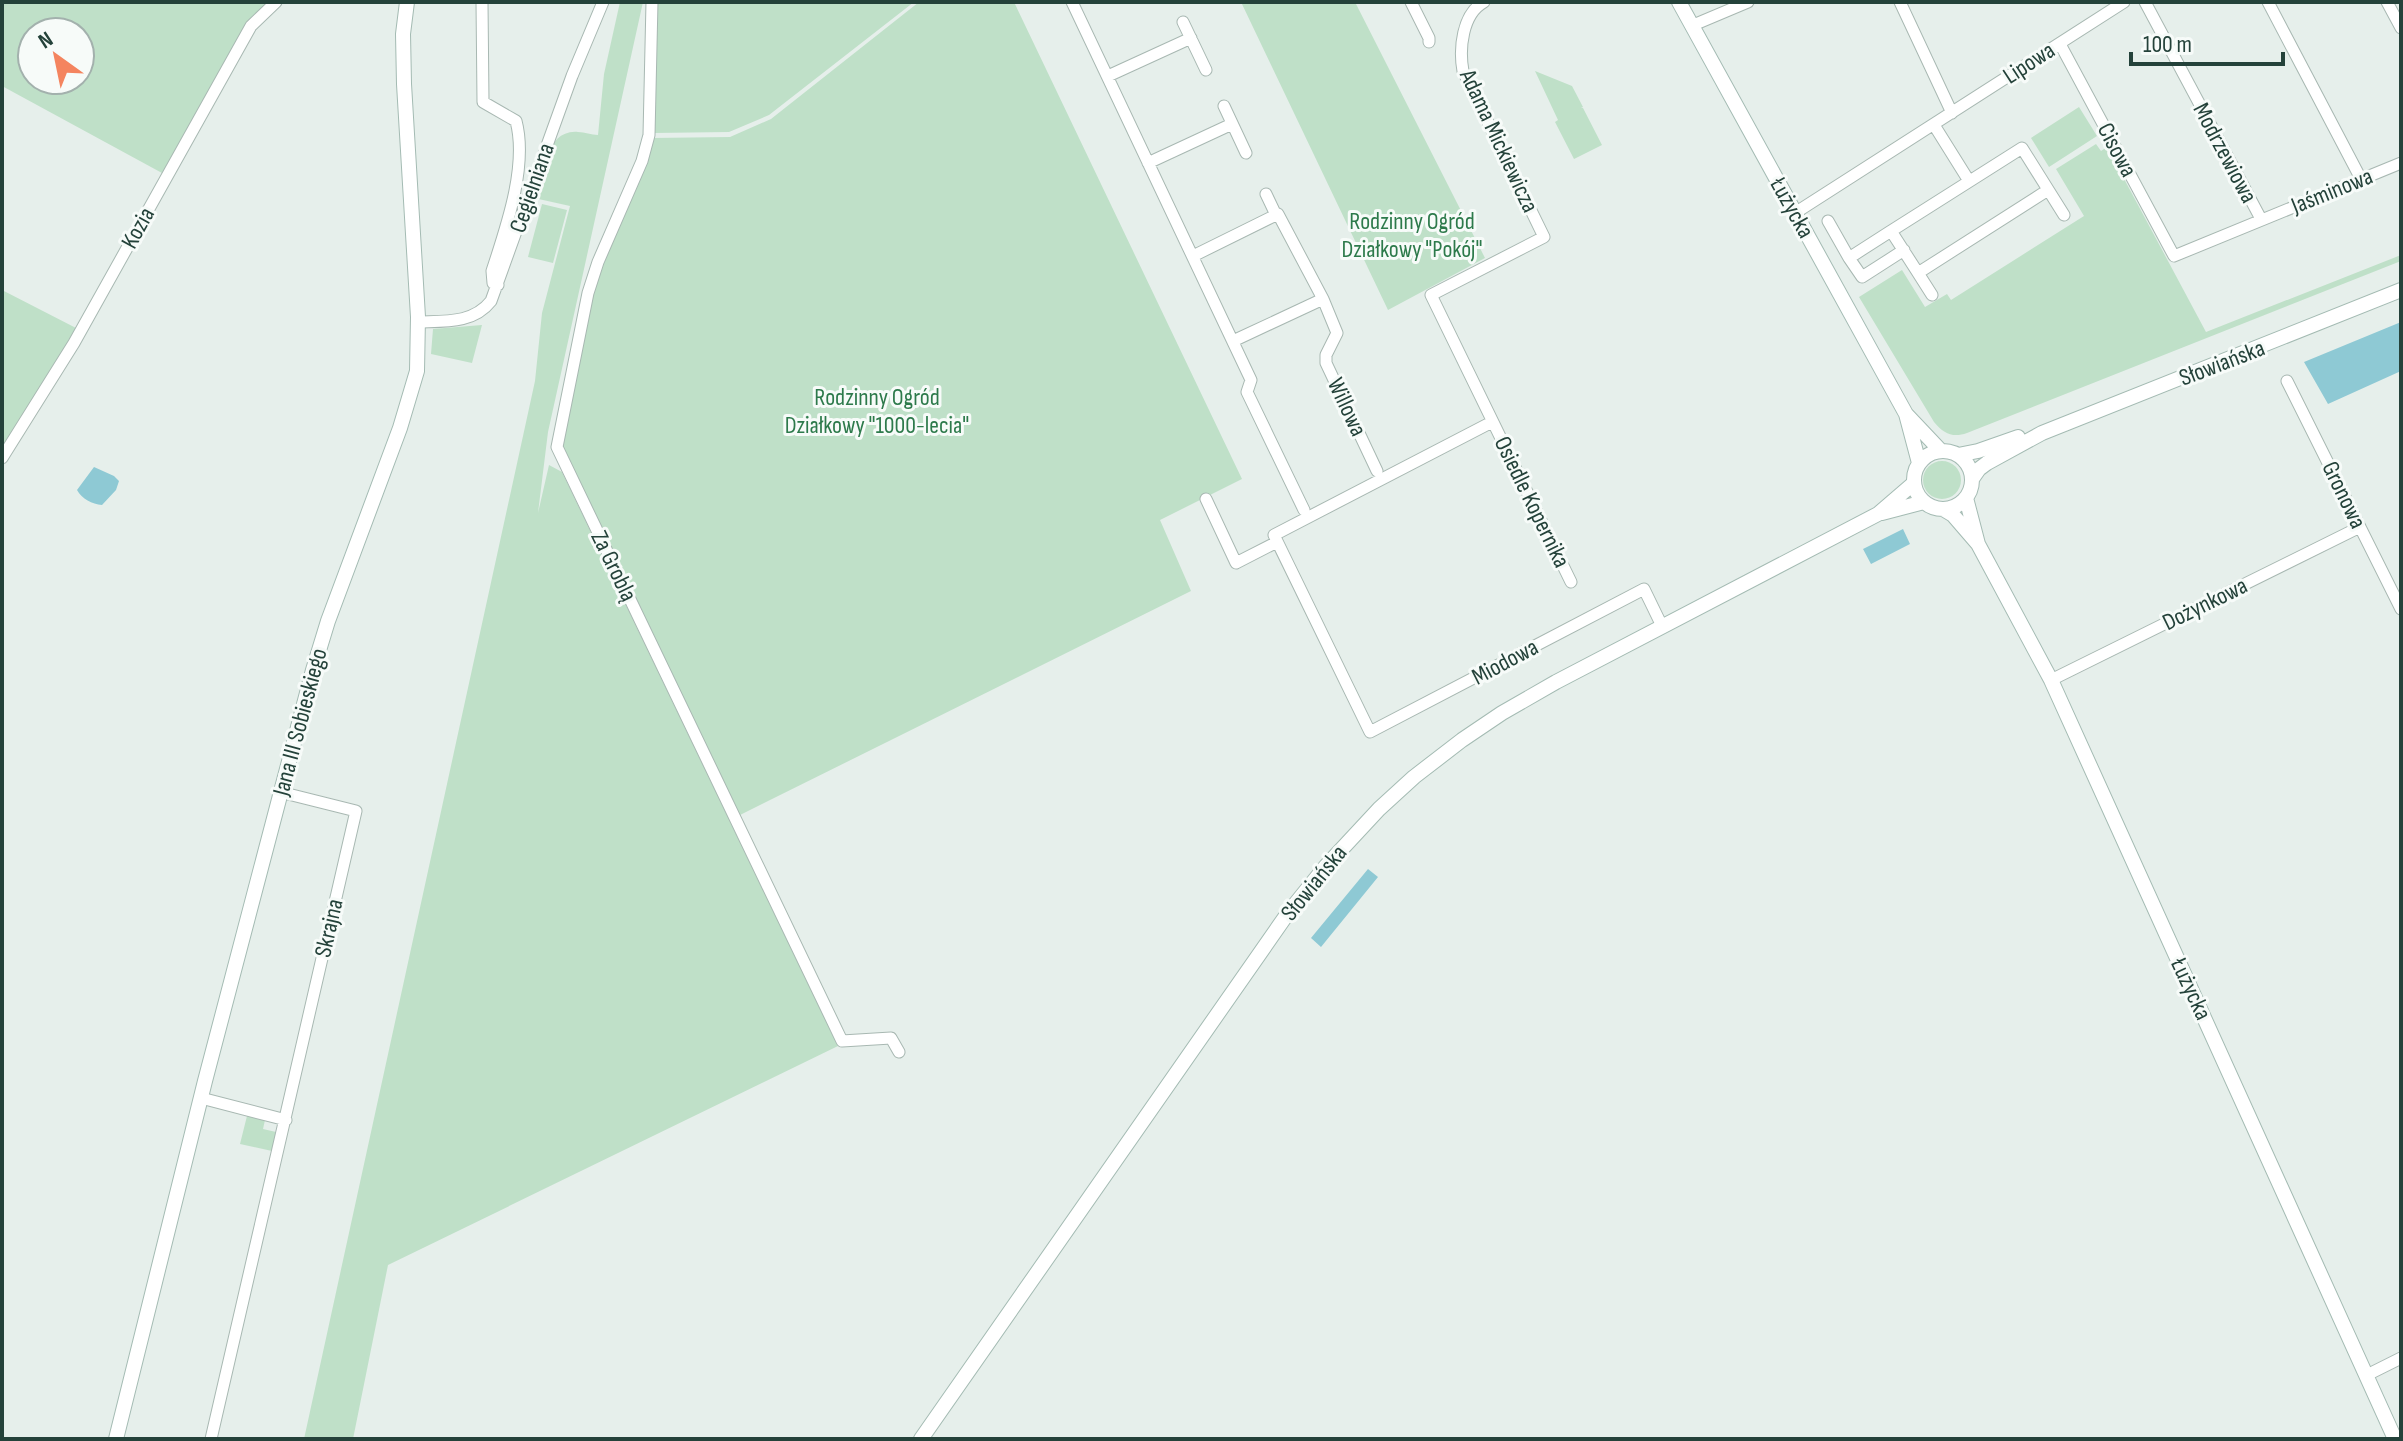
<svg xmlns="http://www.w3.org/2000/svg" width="2403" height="1441" font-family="'Sofia Sans Condensed',sans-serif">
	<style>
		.green { fill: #bfe0c8; fill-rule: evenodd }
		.water { fill: #8ec9d4 }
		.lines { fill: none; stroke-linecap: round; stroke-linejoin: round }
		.street-casing { stroke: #a8b8b2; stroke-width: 13 }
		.secondary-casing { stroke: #a4bbb3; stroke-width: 16 }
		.street { stroke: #fff; stroke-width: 11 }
		.secondary { stroke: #fff; stroke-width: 14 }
		.labels { text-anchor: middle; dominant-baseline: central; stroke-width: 6; stroke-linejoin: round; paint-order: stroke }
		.street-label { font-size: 24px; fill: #24423a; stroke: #f7fbf9 }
		.park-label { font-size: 24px; fill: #2d7a4b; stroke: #f7fbf9 }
	</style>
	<rect width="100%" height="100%" fill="#e6efeb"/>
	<path class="green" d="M2,2H272L248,26L162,173L2,86ZM32,32H80V80H32Z
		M620,2H643L548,432L538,513L549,465L562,472L838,1046L388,1265L353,1439H304L535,381L542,313L570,206L534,198C542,174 546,129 578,132C585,132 591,135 598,135L604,74Z
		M655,2H914L769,115L729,132L653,133Z
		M919,2H1014L1242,479L1160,520L1191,591L740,815L562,446L570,395L594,293L604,259L652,138L730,137L771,119Z
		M1241,2H1355L1485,258L1388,310Z
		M1535,71L1572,86L1583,107L1581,108H1583L1602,145L1574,159L1555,122L1558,120Z
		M2079,107L2097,136L2049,167L2031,138Z
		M2096,144L2101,151L2107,147L2206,332L2401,255V261L1967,433C1953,438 1944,434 1934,422L1859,297L1902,270L1925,307L1947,294L1951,300L2084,216L2056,169Z
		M542,204L567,210L553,263L528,257Z
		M2,290L76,328L2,453Z
		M482,325L472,363L431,354L433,329Z
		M1923 480a19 19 0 1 1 38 0a19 19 0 1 1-38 0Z
		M247,1116L265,1120L263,1129L276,1132L272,1151L240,1144Z"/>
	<path class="water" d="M2401,322V371L2328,404L2304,362Z
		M94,467L114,476L119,481L116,490L102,505C92,504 82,499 77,490Z
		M1903,529L1910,544L1871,564L1863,549Z
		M1368,869L1378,877L1321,947L1311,938Z"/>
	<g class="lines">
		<defs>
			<path id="street" d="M482,2L483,102L516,121C528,166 506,228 492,271L493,283L498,285
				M652,2L649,135L642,161L598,262L588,293L557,447L842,1041L891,1038L899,1052
				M1072,2L1251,380L1247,392L1304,510
				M1411,2L1429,38V42
				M1484,2C1462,14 1459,49 1463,71L1544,237L1431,295L1571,582
				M1900,2L1952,113
				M2145,2L2261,219
				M2268,2L2361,179
				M2387,2L2401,28
				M1183,22L1206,70
				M1691,26L1748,2
				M2060,44L2174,256L2401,163
				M1108,76L1191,38
				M1224,106L1246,153
				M1934,125L1969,181
				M1148,163L1232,124
				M2048,190L1918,273L1891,231L2022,148L2064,215
				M1266,194L1276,215
				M1795,213L2124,2
				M1828,221L1849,258
				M1891,231L1849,258L1862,277L1904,250
				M1193,256L1278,214L1323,299L1233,341
				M1918,273L1932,295
				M1323,299L1337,333L1326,355V363L1377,471
				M418,322C444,321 473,324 491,301L572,76L603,2
				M2287,381L2401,609
				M1492,422L1274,535L1370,732L1644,589L1662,626
				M2,458L74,343L251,26L276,2
				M1206,499L1236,563L1277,542
				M2051,680L2360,527
				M201,1098L286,1120
				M2367,1375L2401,1358
				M211,1439L356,811L280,792"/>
			<path id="secondary" d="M1679,2L1906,414L1941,451
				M1906,414L1919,463
				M1914 480a29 29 0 1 1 58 0a29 29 0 1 1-58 0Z
				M1958,455L1978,451L2018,437
				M1972,479L1979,469L1987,463L2042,433L2401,290
				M1966,498L1978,544
				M1943,509L1953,515L1978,544L2051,680L2395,1439
				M1882,513L1924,502
				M116,1439L205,1081L313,670L328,621L400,428L417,371L418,317L404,84L403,34L407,2
				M921,1439L1288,913L1326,866L1379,809L1414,777L1462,740L1502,713L1556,682L1878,514L1914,483"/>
		</defs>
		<use href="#street" class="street-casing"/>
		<use href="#secondary" class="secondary-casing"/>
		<use href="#street" class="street"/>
		<use href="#secondary" class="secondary"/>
	</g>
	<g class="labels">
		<g class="street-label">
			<text transform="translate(2029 63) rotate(-33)">Lipowa</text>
			<text transform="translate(1499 141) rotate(65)">Adama Mickiewicza</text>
			<text transform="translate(2117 150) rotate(62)">Cisowa</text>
			<text transform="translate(2225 153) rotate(62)">Modrzewiowa</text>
			<text transform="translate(532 188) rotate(-71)">Cegielniana</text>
			<text transform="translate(2332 191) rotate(-22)">Jaśminowa</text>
			<text transform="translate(1792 208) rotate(61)">Łużycka</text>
			<text transform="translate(138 228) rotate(-61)">Kozia</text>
			<text transform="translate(2222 363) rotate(-21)">Słowiańska</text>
			<text transform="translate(1347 407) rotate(65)">Willowa</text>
			<text transform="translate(2344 495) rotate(64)">Gronowa</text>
			<text transform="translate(1532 502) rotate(64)">Osiedle Kopernika</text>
			<text transform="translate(614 566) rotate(64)">Za Groblą</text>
			<text transform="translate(2205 604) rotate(-26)">Dożynkowa</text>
			<text transform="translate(1505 662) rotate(-28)">Miodowa</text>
			<text transform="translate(300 722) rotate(-75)">Jana III Sobieskiego</text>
			<text transform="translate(1314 883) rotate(-51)">Słowiańska</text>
			<text transform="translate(329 928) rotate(-77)">Skrajna</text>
			<text transform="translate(2191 989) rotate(65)">Łużycka</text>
		</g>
		<g class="park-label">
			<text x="1412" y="221">Rodzinny Ogród<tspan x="1412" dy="28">Działkowy "Pokój"</tspan></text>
			<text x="877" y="397">Rodzinny Ogród<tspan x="877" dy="28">Działkowy "1000-lecia"</tspan></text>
		</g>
	</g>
	<rect width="2403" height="1441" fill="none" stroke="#24423a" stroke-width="8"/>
	<g transform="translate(56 56) rotate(327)"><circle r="38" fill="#f7fbf9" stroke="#a3b1ad" stroke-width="2"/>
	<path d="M0-6L14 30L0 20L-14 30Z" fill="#f4845f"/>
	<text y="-12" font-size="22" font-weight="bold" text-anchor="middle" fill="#24423a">N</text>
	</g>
	<path d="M2131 52v12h152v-12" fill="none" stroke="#24423a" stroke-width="4"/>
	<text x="2143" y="52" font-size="24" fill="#24423a" stroke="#f7fbf9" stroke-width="6" paint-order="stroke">100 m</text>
</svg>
